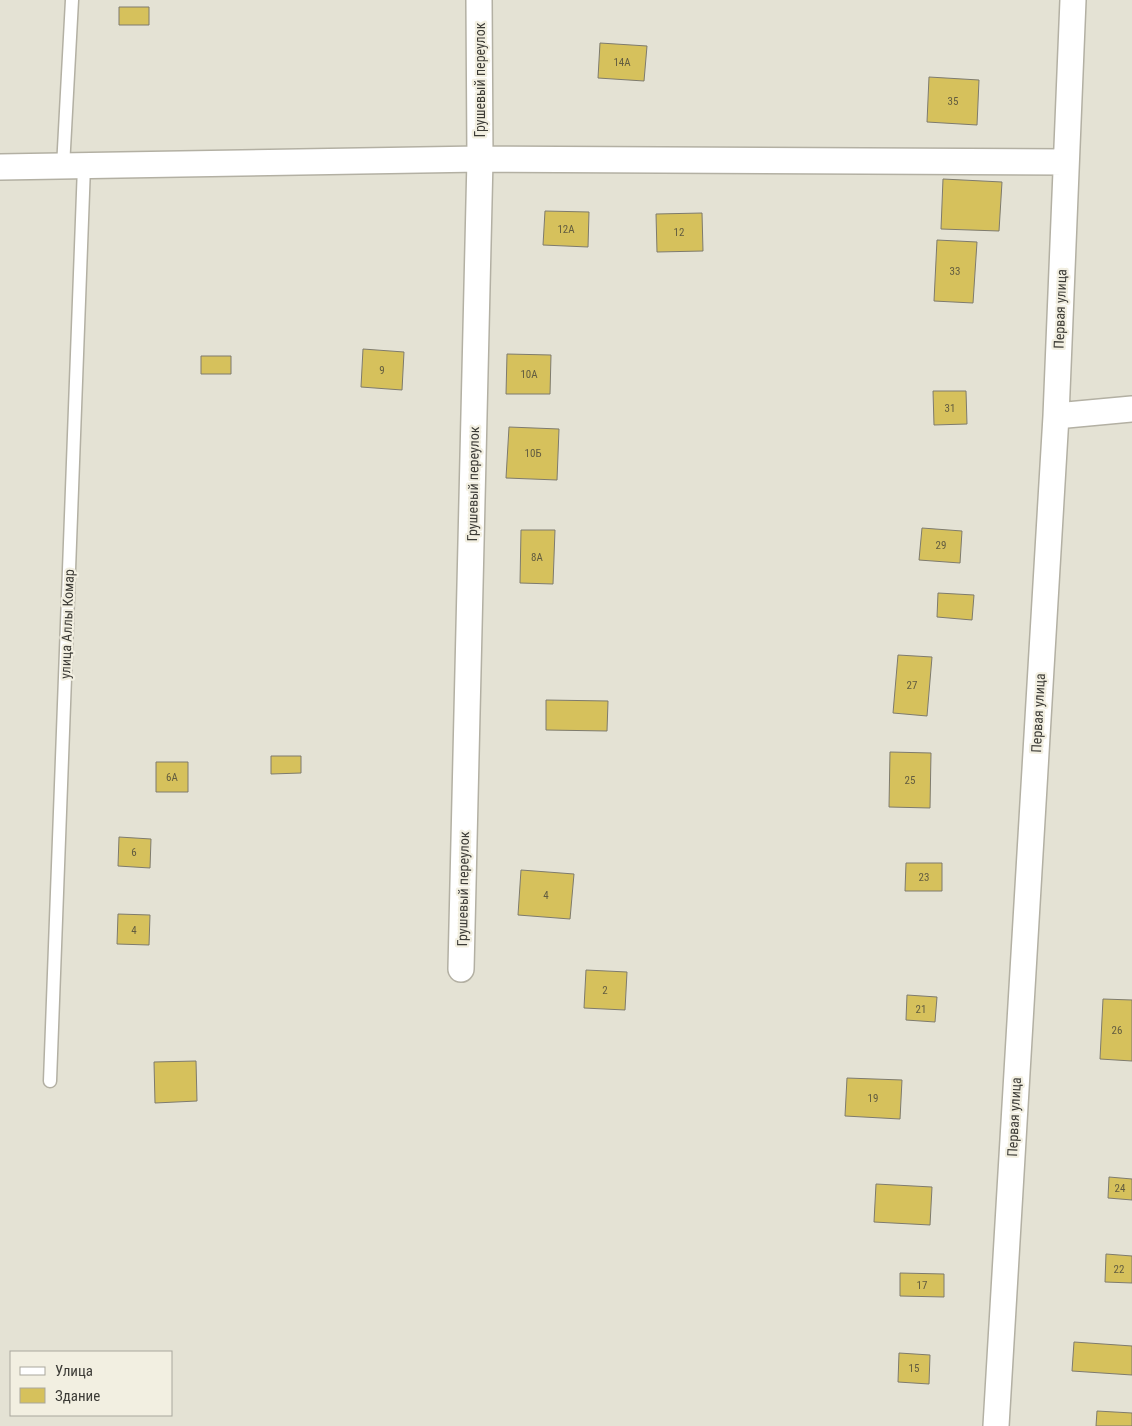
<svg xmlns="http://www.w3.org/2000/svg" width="1132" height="1426" font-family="'Roboto Condensed',sans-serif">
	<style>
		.building { fill: #d6c15c; stroke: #7e7b6e }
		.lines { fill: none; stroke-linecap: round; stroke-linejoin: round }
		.lane-casing { stroke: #b3b0a3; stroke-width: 15 }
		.street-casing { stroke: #b3b0a3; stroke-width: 28 }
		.lane { stroke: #fff; stroke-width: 12 }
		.street { stroke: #fff; stroke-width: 25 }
		.labels { text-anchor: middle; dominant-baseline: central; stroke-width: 4.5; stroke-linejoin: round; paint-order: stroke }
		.number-label { font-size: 11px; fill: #625c40 }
		.street-label { font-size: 14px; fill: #3c3b36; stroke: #f2efe1 }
	</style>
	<rect width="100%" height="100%" fill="#e4e2d4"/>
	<path class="building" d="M119,7H149V25H119Z
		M600,43L647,46L644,81L598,78Z
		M929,77L979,80L977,125L927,122Z
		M943,179L1002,182L999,231L941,229Z
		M545,211L589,212L588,247L543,245Z
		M702,213L703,251L657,252L656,214Z
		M937,240L977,242L973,303L934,301Z
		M363,349L404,352L402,390L361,387Z
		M507,354L551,355L550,394H506Z
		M201,356H231V374H201Z
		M933,391H966L967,424L934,425Z
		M509,427L559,429L557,480L506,478Z
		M922,528L962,531L960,563L919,560Z
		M521,530H555L553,584L520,583Z
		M938,593L974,595L972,620L937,617Z
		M898,655L932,657L927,716L893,713Z
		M546,700L608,701L607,731L546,730Z
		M890,752L931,753L930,808L889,807Z
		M271,756H301V773L271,774Z
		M156,762H188V792H156Z
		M119,837L151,839L150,868L118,866Z
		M906,863H942V891H905Z
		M521,870L574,874L570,919L518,915Z
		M118,914L150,915L149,945L117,944Z
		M586,970L627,972L625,1010L584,1008Z
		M907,995L937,997L935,1022L906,1020Z
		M1103,999L1132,1000V1061L1100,1059Z
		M196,1061L197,1101L155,1103L154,1062Z
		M847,1078L902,1080L900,1119L845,1116Z
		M1109,1177L1132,1179V1200L1108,1198Z
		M876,1184L932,1187L930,1225L874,1222Z
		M1106,1254L1132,1256V1283L1105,1282Z
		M900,1273L944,1274V1297L900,1296Z
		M1074,1342L1132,1346V1375L1072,1371Z
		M899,1353L930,1355L929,1384L898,1382Z
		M1097,1411L1132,1413V1426H1096Z"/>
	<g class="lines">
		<defs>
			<path id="lane" d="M63,167L72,0
				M50,1081L84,166"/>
			<path id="street" d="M0,167L480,159L1066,162
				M1056,416L1132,409
				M461,969L480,159L479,0
				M996,1426L1056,416L1073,0"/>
		</defs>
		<use href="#lane" class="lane-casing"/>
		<use href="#street" class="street-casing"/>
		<use href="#lane" class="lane"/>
		<use href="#street" class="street"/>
	</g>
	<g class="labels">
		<g class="number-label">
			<text x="622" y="62">14А</text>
			<text x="953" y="101">35</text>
			<text x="566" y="229">12А</text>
			<text x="679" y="232">12</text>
			<text x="955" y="271">33</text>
			<text x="382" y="370">9</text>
			<text x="529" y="374">10А</text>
			<text x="950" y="408">31</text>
			<text x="533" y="453">10Б</text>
			<text x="941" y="545">29</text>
			<text x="537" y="557">8А</text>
			<text x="912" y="685">27</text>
			<text x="172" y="777">6А</text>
			<text x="910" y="780">25</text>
			<text x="134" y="852">6</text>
			<text x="924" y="877">23</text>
			<text x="546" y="895">4</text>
			<text x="134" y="930">4</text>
			<text x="605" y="990">2</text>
			<text x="921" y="1009">21</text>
			<text x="1117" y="1030">26</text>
			<text x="873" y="1098">19</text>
			<text x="1120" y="1188">24</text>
			<text x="1119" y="1269">22</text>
			<text x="922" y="1285">17</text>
			<text x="914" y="1368">15</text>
		</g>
		<g class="street-label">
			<text transform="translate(480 80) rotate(-90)">Грушевый переулок</text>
			<text transform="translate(1060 309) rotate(-88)">Первая улица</text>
			<text transform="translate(473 484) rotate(-89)">Грушевый переулок</text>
			<text transform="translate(67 624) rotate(-88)">улица Аллы Комар</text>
			<text transform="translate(1038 713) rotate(-87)">Первая улица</text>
			<text transform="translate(463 889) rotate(-89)">Грушевый переулок</text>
			<text transform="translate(1014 1117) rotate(-87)">Первая улица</text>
		</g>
	</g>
	<rect x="10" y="1351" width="162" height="65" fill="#f2efe1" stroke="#a9a79d"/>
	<rect x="20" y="1367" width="25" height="8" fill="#ffffff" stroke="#a9a79d"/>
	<text x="55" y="1376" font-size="15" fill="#3c3b36">Улица</text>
	<rect x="20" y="1388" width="25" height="15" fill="#d6c15c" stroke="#a9a79d"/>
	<text x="55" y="1401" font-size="15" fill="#3c3b36">Здание</text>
</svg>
